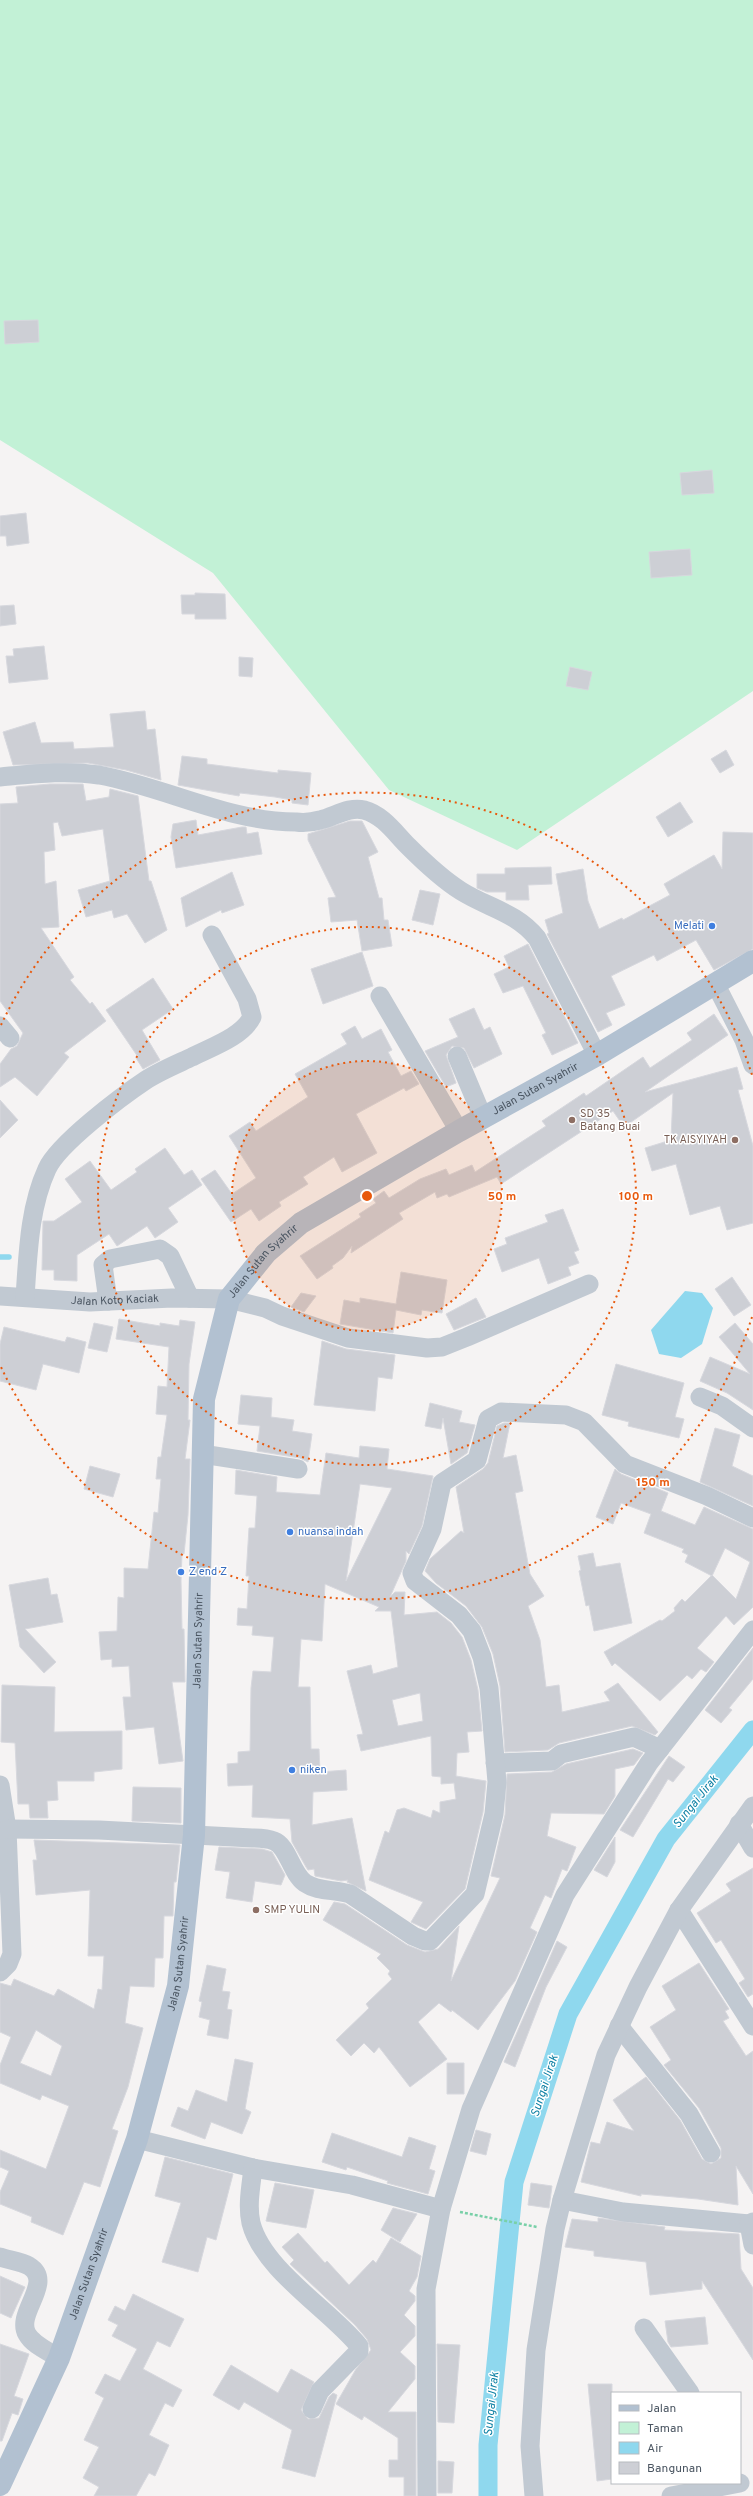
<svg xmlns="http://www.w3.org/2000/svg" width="753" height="2496" font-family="Overpass,sans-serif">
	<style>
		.green { fill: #c2f1d6 }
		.water { fill: #8fd8ee }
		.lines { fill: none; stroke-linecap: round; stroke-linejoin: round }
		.stream { stroke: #8fd8ee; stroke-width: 5.5 }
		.canal { stroke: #8fd8ee; stroke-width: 19 }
		.building { fill: #cdcfd5; stroke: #d7d8de; fill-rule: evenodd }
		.path { stroke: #79d0a8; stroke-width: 2.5; stroke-dasharray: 3 2; stroke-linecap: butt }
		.minor { stroke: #c1c9d2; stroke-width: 19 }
		.major { stroke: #b2c1d1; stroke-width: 22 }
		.ring { fill: none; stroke: #e8590c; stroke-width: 2; stroke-dasharray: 2 4 }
		.shop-dot { fill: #3f7fe0; stroke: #fff; stroke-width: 1.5 }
		.education-dot { fill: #8d6e63; stroke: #fff; stroke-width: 1.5 }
		.labels { text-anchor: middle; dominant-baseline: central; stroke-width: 3; stroke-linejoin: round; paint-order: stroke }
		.shop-label { font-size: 11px; fill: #366cbe; stroke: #fff; text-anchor: start }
		.street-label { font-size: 11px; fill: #4a5561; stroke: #fff }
		.education-label { font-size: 11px; fill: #785e54; stroke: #fff; text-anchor: start }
		.water-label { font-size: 12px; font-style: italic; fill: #0b7fa3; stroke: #fff }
		.centre { fill: #e8590c; stroke: #fff; stroke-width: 2 }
		.ring-label { font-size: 12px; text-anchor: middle; font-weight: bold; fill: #e8590c; stroke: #fff; stroke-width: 3; stroke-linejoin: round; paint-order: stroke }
	</style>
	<rect width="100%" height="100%" fill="#f5f3f3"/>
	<path class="green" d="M0,0H753V691L517,850L389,790L213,573L0,440Z"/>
	<path class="water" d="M685,1291L702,1293L713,1308L702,1344L681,1358L659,1354L651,1330Z"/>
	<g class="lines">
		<path class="stream" d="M0,1257H9"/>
		<path class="canal" d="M488,2496V2445L514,2182L568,2014L666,1839L753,1730"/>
	</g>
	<path class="building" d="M38,320L39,342L5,344L4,321Z
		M712,470L714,493L682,495L680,473Z
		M26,513L29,543L7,546L6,536H0V516Z
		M690,549L692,575L651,578L649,552Z
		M195,593L225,594L226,619H195V614H182L181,595H195Z
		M14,605L16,624L0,626V606Z
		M44,646L48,679L9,683L6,656H14L13,649Z
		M239,657L253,658L252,677L239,676Z
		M570,667L592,672L588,690L566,686Z
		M145,711L147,730L155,729L161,780L126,770L88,763L13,765L3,732L35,722L41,743L73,742L74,749L114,747L110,714Z
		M726,750L734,765L720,773L711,759Z
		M182,756L207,759V764L278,773V770L311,773L308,805L292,803V800L275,797L240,793L239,796L178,785Z
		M50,784H83L86,801L109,797L110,789L138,796L149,881H151L167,930L145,943L127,914L114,918L112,910L86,917L78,890L110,881L103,829L62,836L58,822L53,823L55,850L44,852L45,884L56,881L59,927L41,928L74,977L70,980L90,1004L92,1002L106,1021L64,1053L69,1057L37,1096L15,1077L0,1087V1064L11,1049L17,1046L23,1033L0,1001V804L18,803L16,787Z
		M680,802L693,822L668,837L656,817Z
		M196,820L198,835L242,827H246L247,834L258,832L262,854L176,868L171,837L173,824Z
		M350,821H362L378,852L368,857L379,898H382L384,920H388L392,946L362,951L357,920L331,922L328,898L336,897L308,840V834Z
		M723,832L753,833V949L714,970L696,940L657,961L654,955L611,976L625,1005L606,1013L612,1025L598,1032L547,934L549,933L545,920L563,913L556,874L583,869L588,901L599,929L622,918L623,920L670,895L664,884L714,855L722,869Z
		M551,867L552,884L528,885L529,900H506V892H487L477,888V874H505V868Z
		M232,872L244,905L222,913L221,910L186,927L181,898Z
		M420,890L440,894L433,925L412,920Z
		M528,944L578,1043L552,1055L542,1035L546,1033L523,986L503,993L494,974L509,967L504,956Z
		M362,952L373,986L323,1004L311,969Z
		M153,978L173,1009L142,1030L160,1060L143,1069L136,1058L138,1057L106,1010Z
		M474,1008L484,1030L490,1027L502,1054L474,1068L464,1048L452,1046L446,1055L456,1083L446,1087L425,1051L458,1037L449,1019Z
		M714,1014L728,1035L645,1092L737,1067L743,1089L738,1090L753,1146V1223L727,1230L720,1206L690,1215L676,1164L652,1171L645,1148L671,1140L673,1093L624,1127L613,1111L501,1184L497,1177L449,1197L447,1194L437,1198L435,1192L399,1213L403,1219L351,1253L352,1246L343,1258L332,1266L333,1268L317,1279L300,1256L361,1217L359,1214L376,1203L373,1199L384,1191L389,1198L420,1179L446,1169L449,1175L472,1165L475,1172L546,1126L542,1121L584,1093L586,1096L643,1057L650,1068L692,1040L687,1033Z
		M355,1026L362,1039L381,1029L392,1050L388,1052L401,1076L411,1071L419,1084L406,1091L404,1088L356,1114L377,1153L342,1172L334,1157L303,1177L308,1184L279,1202L281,1206L259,1221L251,1209L231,1222L201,1179L215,1170L232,1194L256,1178L229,1136L250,1122L256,1131L308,1097L295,1074L347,1044L341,1034Z
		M0,1100L18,1120L0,1138Z
		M165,1148L184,1175L192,1170L202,1185L168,1208L178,1222L155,1238L147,1226L117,1246L109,1234L77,1255V1281L54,1280V1270H42L43,1221H54L82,1202L65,1179L90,1161L111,1190L137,1172L135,1169Z
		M563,1209L579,1250L574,1252L579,1263L568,1267L571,1275L548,1284L539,1258L502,1272L494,1249L507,1244L505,1238L548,1222L545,1215Z
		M401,1272L447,1280L442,1313L422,1310L421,1315L396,1310L393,1333L340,1324L344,1300L360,1303V1298L396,1304Z
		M732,1277L751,1305L734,1316L715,1289Z
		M301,1293L316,1296L304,1312L291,1307Z
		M476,1298L486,1317L454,1330L446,1314Z
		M119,1319L160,1326V1323L179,1326L180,1320L195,1322L189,1364L188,1420H190L185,1459H190L188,1515L184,1554H182L181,1581L182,1629H184L185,1682H172L183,1761L159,1764L154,1727L126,1730L123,1697H131L129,1666L112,1667V1659L101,1660L99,1632L117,1631L118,1597L124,1598V1568L148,1569L154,1512L158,1513L161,1479H156L158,1457H161L167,1415L156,1414L158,1386L167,1387L169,1347L116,1339Z
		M94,1323L113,1327L107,1352L88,1348Z
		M735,1323L753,1344V1410L727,1393L700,1381L710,1357L750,1374L719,1337Z
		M4,1327L65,1342L67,1337L86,1342L79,1373L43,1364L36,1390L0,1381V1344Z
		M322,1341L346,1349L395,1355L392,1379L378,1377L375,1411L314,1405Z
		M616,1364L684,1383L675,1417L684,1419L679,1438L628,1426L629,1422L602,1415Z
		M241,1395L272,1398L271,1417L294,1420L292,1431L312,1434L308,1462L300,1458L257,1451L260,1426L238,1424Z
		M430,1403L462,1411L459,1422L475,1425L467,1453L451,1464L443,1418L441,1429L425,1426Z
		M504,1423H510L503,1458L516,1455L523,1491L515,1493L530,1574L544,1596L528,1606L540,1640L546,1687L559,1685L562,1712L610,1701L604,1692L618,1683L658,1732L655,1735L632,1726L559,1743L548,1750L505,1752L500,1686L493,1654L482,1627L466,1606L436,1583L425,1571L430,1559L461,1531L464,1533L456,1487L483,1469L488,1463L497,1426Z
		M715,1428L740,1435L732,1466L753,1476V1506L700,1482Z
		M360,1446L389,1449L387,1469L433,1476L422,1526L409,1554L406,1551V1561L390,1597L395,1592H405L404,1615L437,1612L451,1623L462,1637L471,1660L478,1690L482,1731L467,1732L469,1752L457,1753L456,1776L486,1781L483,1812L465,1889L426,1929L411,1922L423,1902L369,1880L385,1831L389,1833L397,1810L404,1808L431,1818L433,1810L440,1813V1802L456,1799L454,1783L441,1784V1777L432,1776L431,1736L361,1751L357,1735L363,1734L347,1671L371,1665L373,1674L398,1667L391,1611H375L379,1607L325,1584L322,1641L301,1639L298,1687H310L311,1749H319L320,1772L346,1770L347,1790L313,1792L312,1825L352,1818L366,1891L347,1882L348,1880L341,1881L315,1876L314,1869L308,1870L306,1867L292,1842L290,1819L252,1817L253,1785L228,1786L227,1764L238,1763V1752L250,1751L251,1688L253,1671L271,1672L274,1637L252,1635L253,1626L237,1625L238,1608L247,1609L249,1576H246L249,1528H255L257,1496L235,1494L236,1470L277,1477L276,1492L320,1495L326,1453L359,1458ZM360,1484L392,1488L346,1581ZM420,1693L423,1721L398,1726L392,1700Z
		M90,1466L120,1474L113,1497L84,1489Z
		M615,1469L621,1474L668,1493L661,1511L695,1525L704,1507L753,1529V1607L734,1625L726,1616L697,1648L714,1662L706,1672L701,1669L692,1679L687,1675L660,1701L615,1663L612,1666L604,1652L660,1620L662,1621L675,1611L674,1608L682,1599L685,1602L712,1575L736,1599L750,1562L725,1548L712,1576L685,1562L688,1555L682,1552L684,1549L644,1533L651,1514L621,1503L613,1524L596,1517Z
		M593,1553L596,1567L620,1563L632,1623L594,1631L589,1605L586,1606L579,1571L581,1570L578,1556Z
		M48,1578L51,1595L57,1594L63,1622L25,1629L56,1662L44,1673L20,1647L9,1585Z
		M753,1648V1679L729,1708L732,1710L721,1723L705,1710Z
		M2,1685L55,1687L54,1732L122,1731V1769L94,1772V1781H57L58,1800L47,1801L48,1818H30L29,1804H18L15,1743L1,1742Z
		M633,1749L643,1753L634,1765L615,1769V1796L604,1814L551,1813L547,1836L576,1847L567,1871L562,1869L551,1898L545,1895L530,1928L537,1932L515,1981L478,2030L452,2010L451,2012L439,2003L418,2022L447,2059L410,2087L379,2047L374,2053L364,2043L351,2056L336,2040L369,2008L366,2004L392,1979L388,1974L390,1971L377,1958L381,1954L323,1920L334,1902L345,1904L407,1945L425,1952L438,1949L459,1926L451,1981L500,1878L491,1876L505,1815L507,1774L552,1772L566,1764Z
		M669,1756L685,1767L673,1782L668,1779L633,1837L620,1830Z
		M133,1787L181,1788V1823L132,1821Z
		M615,1837V1862L607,1877L594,1870Z
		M34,1840L180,1845L176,1882H174L173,1916H164L163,1958H155L154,1987L130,1986L125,2023L143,2028L128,2087L112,2129L118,2131L100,2187L84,2182L63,2235L31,2222L32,2217L0,2204V2192L9,2171L0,2167V2150L46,2169L69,2106L42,2095L40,2100L0,2083V2065L11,2037L0,2032V1983L11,1986L14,1979L54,1996L58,1989L94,2009L98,1989L102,1990L104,1956H88L90,1890L36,1895L33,1860H37ZM36,2030L62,2046L51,2076L20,2063Z
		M219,1847L262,1849L272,1852L285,1875L281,1885L255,1881L252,1902L226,1898L230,1872L215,1870Z
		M753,1868V1994L748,1997L739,1983L745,1979L721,1940L716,1943L697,1913L731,1891L726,1884Z
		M557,1941L567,1947L546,1987L515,2067L504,2062Z
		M699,1963L729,2009L725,2011L729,2018L723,2021L746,2056L753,2051V2194L736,2166L738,2205L698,2199L641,2194V2196L581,2182L591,2142L600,2144L607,2122L634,2131L613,2100L646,2077L680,2120L702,2159L711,2164L721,2158V2148L699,2108L664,2065L671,2060L650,2027L676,2010L662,1986Z
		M207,1965L226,1969L222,1991L230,1992L227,2009L232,2010L228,2039L207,2035L210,2020L199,2017L202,2002L199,2001Z
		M235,2059L253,2063L245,2109L251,2112L242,2134L211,2122L205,2139L171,2126L178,2107L188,2111L196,2090L227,2102Z
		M447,2063H464V2094H447Z
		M476,2130L491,2134L486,2155L470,2151Z
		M332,2133L402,2157L409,2137L436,2146L429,2169L435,2171L428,2194L387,2183L388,2181L347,2167L346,2170L322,2162Z
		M165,2157L233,2174L216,2240L207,2237L198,2272L162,2262L181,2203L155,2196Z
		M275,2183L314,2190L306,2228L266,2221Z
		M531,2183L552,2186L549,2208L528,2205Z
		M393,2208L417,2214L400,2242L381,2230Z
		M598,2218L665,2227L664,2230L739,2234L741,2269L753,2288V2360L702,2281V2289L650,2295L646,2262L594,2256V2251L565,2247L572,2219L598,2222Z
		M298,2233L325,2263L327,2261L349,2285L373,2260L376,2263L391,2238L421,2256L417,2277L409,2291L415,2296V2301L404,2315L415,2326V2336L400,2352L415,2366V2379L388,2412H416V2496H404V2477H389V2460H398V2438L364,2416L362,2420L336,2404L356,2369L371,2350L367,2339L355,2325L290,2264L294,2260L282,2247Z
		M0,2276L25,2287L11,2318L0,2313Z
		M133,2294L184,2319L170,2347L157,2341L143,2369L182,2390L173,2407L165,2403L149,2435L169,2445L155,2476L149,2473L136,2496H94L99,2487L83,2478L99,2447L84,2440L104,2398L95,2393L105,2374L120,2381L137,2349L112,2336L118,2325L108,2320L115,2306L125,2311Z
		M705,2317L708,2344L671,2347L668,2342L665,2321Z
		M0,2344L29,2354L14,2396L23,2399L18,2415L12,2413L2,2441H0Z
		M437,2344L460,2345L454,2423L438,2422Z
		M231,2365L278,2393L291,2369L314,2382L301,2410L308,2419L319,2418L329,2397L333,2393L337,2395L315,2477L282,2468L292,2430L244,2402L239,2410L213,2395Z
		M588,2384H612V2479L597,2481Z
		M438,2461L454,2462L452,2493H438Z"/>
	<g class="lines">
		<path class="path" d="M460,2212L537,2227"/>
		<g class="minor">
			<path d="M0,777C33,774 66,770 99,775C165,787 229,822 296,822C304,823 313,822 320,820C334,817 349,806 364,810C383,815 395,833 408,846C424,862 442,879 461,891C488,908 516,912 537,938L597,1055"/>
			<path d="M716,985L744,1040L753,1065"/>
			<path d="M380,996L459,1131"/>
			<path d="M0,1026L10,1038"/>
			<path d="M457,1056L483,1118"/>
			<path id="s1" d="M0,1296L90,1302L172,1298L229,1299L265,1308L282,1316L348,1338L427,1348L442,1347L467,1337L589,1284"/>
			<path d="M25,1297C28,1255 29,1208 47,1169C58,1144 122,1096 146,1080C160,1071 177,1064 192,1057C211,1047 242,1037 252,1017L247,999L212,935"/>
			<path d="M108,1301L103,1265L110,1259L160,1249L170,1256L190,1298"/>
			<path d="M700,1397L722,1406L753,1428"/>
			<path d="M202,1454L298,1469"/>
			<path d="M495,1763L552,1761L561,1754L634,1737L660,1749"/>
			<path d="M0,1785L7,1829L12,1954L8,1964L0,1972"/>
			<path d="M739,1824L753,1848"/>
			<path d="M7,1829L99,1830L252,1838C259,1838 267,1838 274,1841C288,1846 291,1873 305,1883C318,1892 335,1889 350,1894L413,1936L425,1941H430L475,1894L494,1814L497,1782L489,1688L482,1657L472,1631L459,1615L415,1581L412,1573L432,1529L442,1483L477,1460L488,1419L501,1412L566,1415L584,1422L625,1464L707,1496L753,1518"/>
			<path d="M679,1910L753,2026"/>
			<path d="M619,2026L689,2114L711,2153"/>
			<path d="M137,2139L253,2168L352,2185L441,2209"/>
			<path d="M253,2168C251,2186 247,2206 251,2223C263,2270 330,2310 359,2346V2351L320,2391L312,2409"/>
			<path d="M562,2200L623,2212L749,2224"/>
			<path d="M753,2222L749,2224L753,2245"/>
			<path d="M0,2257C9,2260 22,2262 29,2266C55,2282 15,2313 27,2334C33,2345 48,2351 59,2358"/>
			<path d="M644,2328L690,2393"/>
			<path d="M427,2496L426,2289L441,2209L471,2109L565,1895L649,1763L753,1630"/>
			<path d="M534,2496L530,2446L536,2350L555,2229L562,2200L606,2055L638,1987L679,1910L753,1806"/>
			<path d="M671,2496L740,2483"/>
		</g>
		<path class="major" id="s2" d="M0,2485L59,2358L137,2139L178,1986L194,1835L204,1399L229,1299L266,1253L301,1223L459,1131L597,1055L753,961"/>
	</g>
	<circle cx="367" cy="1196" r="135" fill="#e8590c" fill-opacity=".12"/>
	<g class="ring">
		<circle cx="367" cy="1196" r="135"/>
		<circle cx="367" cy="1196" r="269"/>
		<path d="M752 1317A404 404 0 0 1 1 1367M1 1025A404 404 0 0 1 752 1075"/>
	</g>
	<g class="shop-dot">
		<circle cx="712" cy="926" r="4"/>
		<circle cx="290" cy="1532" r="4"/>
		<circle cx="181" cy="1572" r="4"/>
		<circle cx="292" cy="1770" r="4"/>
	</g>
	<g class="education-dot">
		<circle cx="572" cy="1120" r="4"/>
		<circle cx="735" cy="1140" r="4"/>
		<circle cx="256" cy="1910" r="4"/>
	</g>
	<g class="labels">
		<g class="shop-label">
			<text x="704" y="926" text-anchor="end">Melati</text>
			<text x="298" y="1532">nuansa indah</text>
			<text x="189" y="1572">Z end Z</text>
			<text x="300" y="1770">niken</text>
		</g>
		<g class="street-label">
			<text stroke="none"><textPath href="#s2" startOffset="1597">Jalan Sutan Syahrir</textPath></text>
			<text stroke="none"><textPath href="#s2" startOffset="1273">Jalan Sutan Syahrir</textPath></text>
			<text stroke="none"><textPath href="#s1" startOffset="115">Jalan Koto Kaciak</textPath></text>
			<text stroke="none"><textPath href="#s2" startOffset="877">Jalan Sutan Syahrir</textPath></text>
			<text stroke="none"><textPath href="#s2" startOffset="553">Jalan Sutan Syahrir</textPath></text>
			<text stroke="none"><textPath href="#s2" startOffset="229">Jalan Sutan Syahrir</textPath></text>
		</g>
		<g class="education-label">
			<text x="580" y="1114">SD 35<tspan x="580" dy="13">Batang Buai</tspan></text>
			<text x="727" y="1140" text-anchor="end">TK AISYIYAH</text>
			<text x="264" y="1910">SMP YULIN</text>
		</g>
		<g class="water-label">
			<text transform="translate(696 1802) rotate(-51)">Sungai Jirak</text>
			<text transform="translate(545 2086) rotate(-72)">Sungai Jirak</text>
			<text transform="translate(492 2404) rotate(-84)">Sungai Jirak</text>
		</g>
	</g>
	<circle cx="367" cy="1196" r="6" class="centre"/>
	<g class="ring-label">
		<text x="502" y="1200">50 m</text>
		<text x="636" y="1200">100 m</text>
		<text x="653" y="1486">150 m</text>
	</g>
	<rect x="611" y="2392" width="130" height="92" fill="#ffffff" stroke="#b7bbc0"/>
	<rect x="619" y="2405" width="20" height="6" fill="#b2c1d1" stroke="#b7bbc0"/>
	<text x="647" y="2412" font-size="12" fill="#4a5561">Jalan</text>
	<rect x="619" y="2422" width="20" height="12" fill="#c2f1d6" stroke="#b7bbc0"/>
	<text x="647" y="2432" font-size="12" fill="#4a5561">Taman</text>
	<rect x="619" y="2442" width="20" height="12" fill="#8fd8ee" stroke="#b7bbc0"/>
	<text x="647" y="2452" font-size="12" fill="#4a5561">Air</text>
	<rect x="619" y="2462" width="20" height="12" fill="#cdcfd5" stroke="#b7bbc0"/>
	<text x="647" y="2472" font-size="12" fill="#4a5561">Bangunan</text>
</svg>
